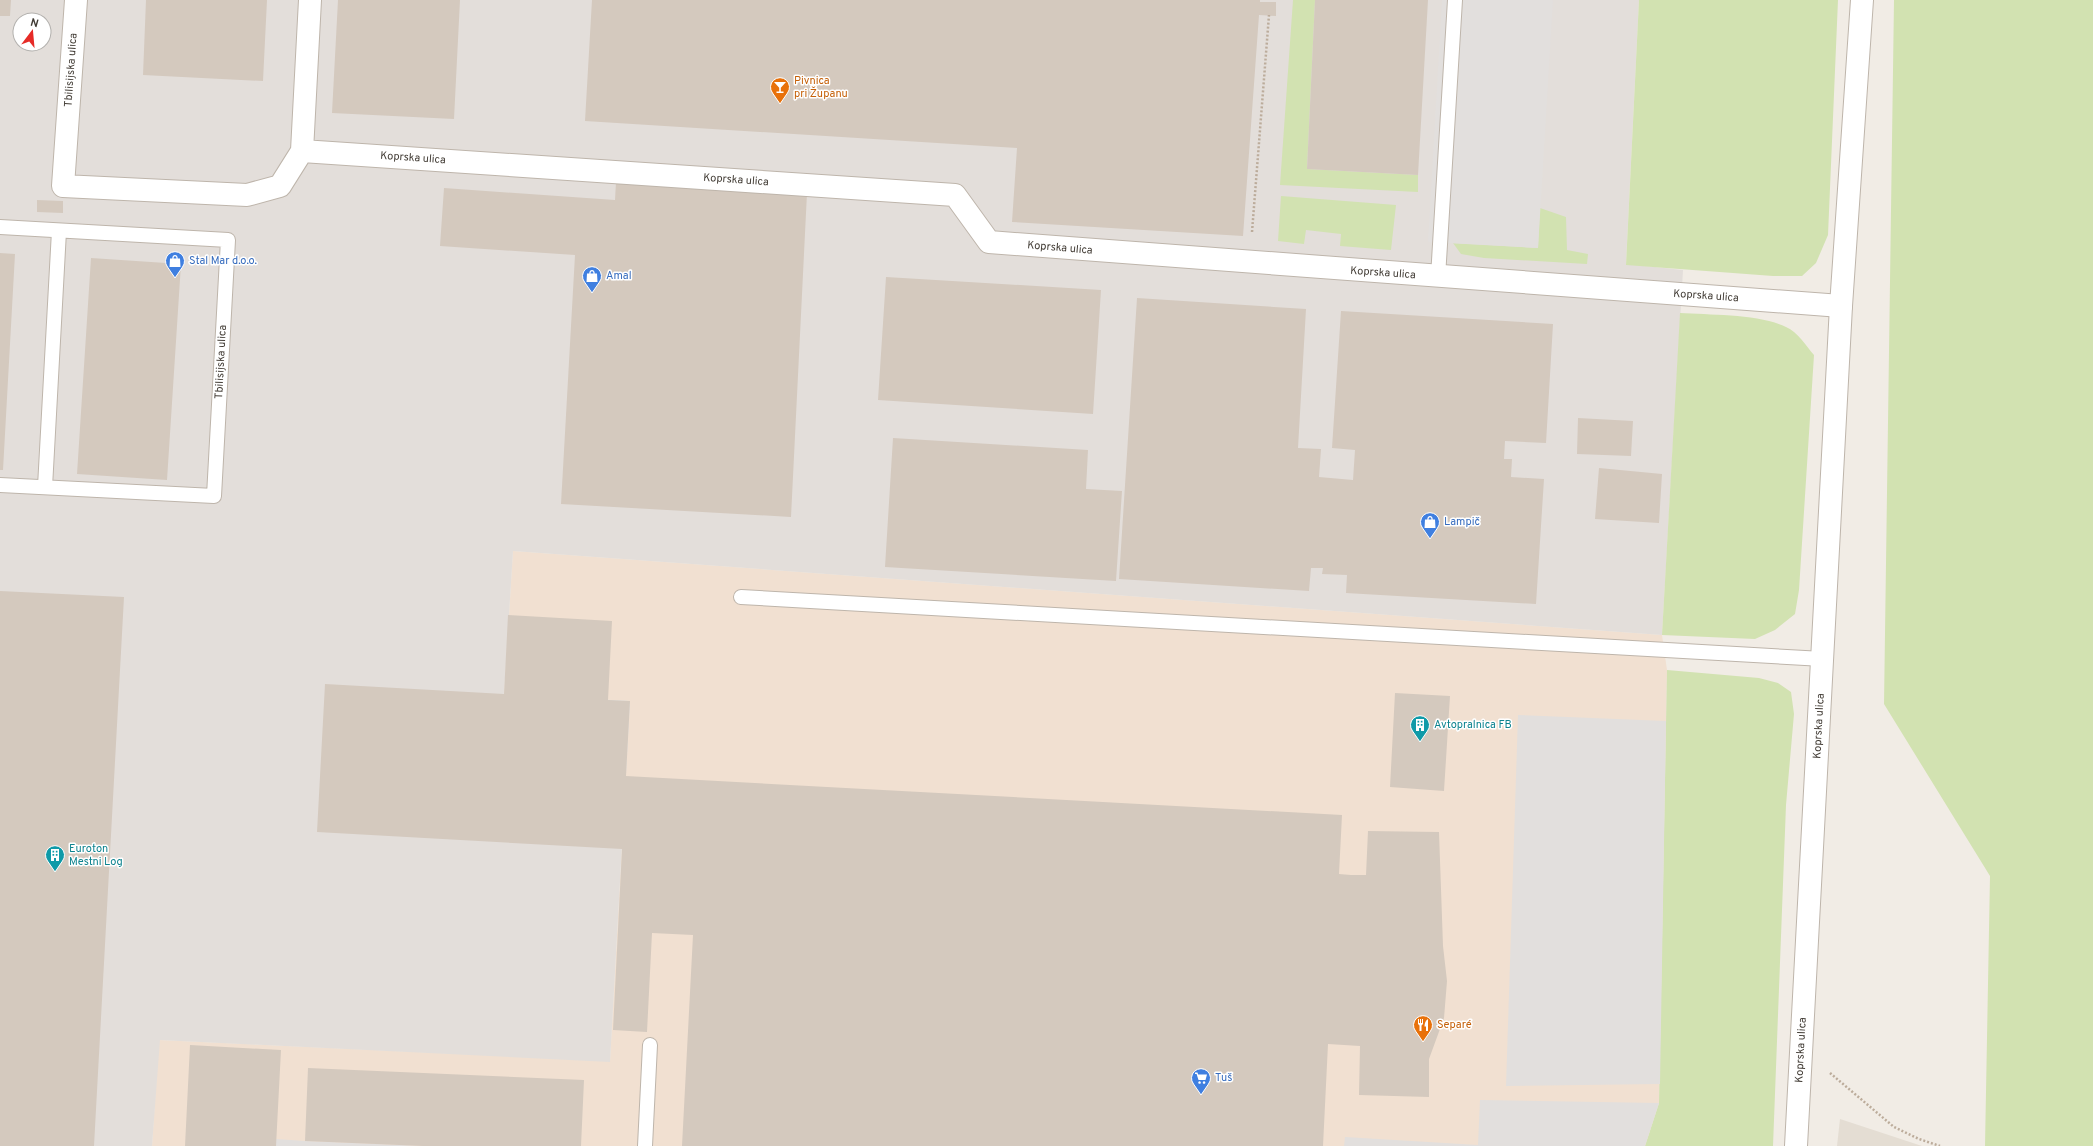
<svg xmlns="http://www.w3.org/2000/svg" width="2093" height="1146" font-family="Overpass,sans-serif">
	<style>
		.residential { fill: #e4ddd3 }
		.commercial { fill: #f1e0d1 }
		.industrial { fill: #e3deda; fill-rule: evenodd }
		.green { fill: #d2e2b1 }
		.parking { fill: #e2dfdd }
		.building { fill: #d4c9be }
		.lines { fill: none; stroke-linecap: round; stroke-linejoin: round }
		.service-casing { stroke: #beb5ab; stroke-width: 16 }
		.minor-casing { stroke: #beb5ab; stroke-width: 24 }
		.tertiary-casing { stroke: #beb5ab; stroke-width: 24 }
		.path { stroke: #bcac9b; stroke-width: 2.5; stroke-dasharray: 2 2; stroke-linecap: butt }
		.service { stroke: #fff; stroke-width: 14 }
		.minor { stroke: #fff; stroke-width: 22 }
		.tertiary { stroke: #fff; stroke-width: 22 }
		.labels { text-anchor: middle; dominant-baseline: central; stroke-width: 3; stroke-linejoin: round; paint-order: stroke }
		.street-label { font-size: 11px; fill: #423c35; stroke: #fff }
		.food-label { font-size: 11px; fill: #c56008; stroke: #fff; text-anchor: start }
		.shop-label { font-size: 11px; fill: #366cbe; stroke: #fff; text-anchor: start }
		.culture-label { font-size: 11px; fill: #0d838f; stroke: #fff; text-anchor: start }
	</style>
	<rect width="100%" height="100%" fill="#f1ece5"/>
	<path class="residential" d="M1840,1119L1922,1146H1837Z"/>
	<path class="commercial" d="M513,551L1662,635L1667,670L1659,1103L1645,1146H152L159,1040L610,1061L630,701L504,694Z"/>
	<path class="industrial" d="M0,0H1639L1626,264L1683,270L1662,635L513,551L504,694L630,701L610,1062L160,1040L152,1146H0ZM20,20H44V44H20Z"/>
	<path class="green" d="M1293,0H1315L1307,169L1418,175V192L1280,185Z
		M1639,0H1838L1828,235L1816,263L1802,276H1773L1626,265Z
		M1894,0H2093V1146H1985L1990,876L1884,704Z
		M1281,196L1396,205L1391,250L1340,246L1341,234L1306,230L1304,244L1278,241Z
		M1540,208L1566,217L1567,250L1588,254L1587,264L1484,258L1461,254L1453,243L1538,248Z
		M1680,313C1711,315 1760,314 1786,327C1798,332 1806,346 1814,355L1799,590L1795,614L1775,630L1755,639L1662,635Z
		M1667,670L1759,678L1778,683L1791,692L1794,714L1786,805L1773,1146H1645L1659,1103Z"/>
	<path class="parking" d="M1442,0H1553L1538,248L1428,242Z
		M1518,715L1666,721L1660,1084L1506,1086Z
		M1480,1100L1659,1103L1645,1146H1344L1345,1137L1478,1145Z
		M276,1139L305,1141L423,1146H276Z"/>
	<path class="building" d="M0,0H11L10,16H0Z
		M146,0H267L263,81L143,75Z
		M338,0H460L454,119L332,113Z
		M592,0H1260V2H1276V16L1259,15L1243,236L1012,222L1017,148L585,121Z
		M1315,0H1428L1418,175L1307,169Z
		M616,182L807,193L791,517L561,504L575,255L440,246L444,188L615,200Z
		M37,200L63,201V213L37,212Z
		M0,253L15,254L3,470H0Z
		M91,258L181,264L167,480L77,474Z
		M886,277L1101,290L1093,414L878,400Z
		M1137,298L1306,309L1298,448L1321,449L1319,477L1353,480L1355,450L1332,448L1341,311L1553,324L1546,443L1505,441L1504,459H1512L1511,477L1544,479L1536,604L1346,593L1347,575L1322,574L1323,568H1311L1309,591L1119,579Z
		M1578,418L1633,421L1631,456L1577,454Z
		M893,438L1088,450L1086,489L1122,491L1116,581L885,567Z
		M1599,468L1662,474L1659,523L1595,519Z
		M0,591L124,597L94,1146H0Z
		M508,615L612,621L608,700L630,701L626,776L1342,815L1339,874L1351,875H1366L1368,831L1439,832L1443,946L1447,981L1444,1018L1429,1059V1097L1359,1095L1360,1046L1328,1044L1323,1146H682L693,935L652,933L647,1032L613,1030L622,849L317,832L325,684L504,694Z
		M1395,693L1450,696L1444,791L1390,787Z
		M190,1045L281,1050L276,1146H185Z
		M308,1068L584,1080L581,1146H423L305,1141Z"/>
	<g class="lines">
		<defs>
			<path id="service" d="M0,227L228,240L214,496L0,485
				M1438,277L1455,0
				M45,487L59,231
				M741,597L1823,659
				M645,1146L650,1045"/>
			<path id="minor" d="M76,0L63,186L247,195L280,186L302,151L310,0
				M302,151L955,195L989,242L1841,306"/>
			<path id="tertiary" d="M1796,1146L1841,306L1862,0"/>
		</defs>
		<use href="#service" class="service-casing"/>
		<use href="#minor" class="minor-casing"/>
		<use href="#tertiary" class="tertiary-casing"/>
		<path class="path" d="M1252,232L1269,15
			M1830,1073L1894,1127L1919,1139L1940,1146"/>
		<use href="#service" class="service"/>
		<use href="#minor" class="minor"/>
		<use href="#tertiary" class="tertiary"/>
	</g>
	<defs>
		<symbol id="bar-pin" viewBox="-11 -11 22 30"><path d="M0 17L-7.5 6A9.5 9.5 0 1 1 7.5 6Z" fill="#e8710a" stroke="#fff"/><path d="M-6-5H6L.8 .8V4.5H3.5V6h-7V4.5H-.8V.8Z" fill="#fff"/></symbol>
		<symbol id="shop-pin" viewBox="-11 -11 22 30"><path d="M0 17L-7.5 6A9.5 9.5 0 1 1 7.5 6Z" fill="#3f7fe0" stroke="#fff"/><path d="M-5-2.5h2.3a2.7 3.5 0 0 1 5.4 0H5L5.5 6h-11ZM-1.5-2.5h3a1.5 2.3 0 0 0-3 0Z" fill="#fff"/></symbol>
		<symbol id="building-pin" viewBox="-11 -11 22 30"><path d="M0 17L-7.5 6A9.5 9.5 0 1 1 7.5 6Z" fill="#0f9aa8" stroke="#fff"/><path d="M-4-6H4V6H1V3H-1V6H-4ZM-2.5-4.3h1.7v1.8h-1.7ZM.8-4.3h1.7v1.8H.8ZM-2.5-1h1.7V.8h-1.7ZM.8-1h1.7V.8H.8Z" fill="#fff"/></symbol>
		<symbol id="restaurant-pin" viewBox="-11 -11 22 30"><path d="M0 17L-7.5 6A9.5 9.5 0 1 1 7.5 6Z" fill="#e8710a" stroke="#fff"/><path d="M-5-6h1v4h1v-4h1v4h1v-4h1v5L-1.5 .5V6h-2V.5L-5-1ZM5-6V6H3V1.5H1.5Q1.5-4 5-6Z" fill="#fff"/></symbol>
		<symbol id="supermarket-pin" viewBox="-11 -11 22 30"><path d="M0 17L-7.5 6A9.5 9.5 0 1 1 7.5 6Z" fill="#3f7fe0" stroke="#fff"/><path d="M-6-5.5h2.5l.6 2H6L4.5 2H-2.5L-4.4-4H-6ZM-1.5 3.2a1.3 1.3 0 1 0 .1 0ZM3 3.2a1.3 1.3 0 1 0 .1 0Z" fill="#fff"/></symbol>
	</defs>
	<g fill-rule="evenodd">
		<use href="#bar-pin" x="769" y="76" width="22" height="30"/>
		<use href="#shop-pin" x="164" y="250" width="22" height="30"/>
		<use href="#shop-pin" x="581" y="265" width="22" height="30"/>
		<use href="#shop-pin" x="1419" y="511" width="22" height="30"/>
		<use href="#building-pin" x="1409" y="714" width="22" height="30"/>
		<use href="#building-pin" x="44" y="844" width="22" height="30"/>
		<use href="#restaurant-pin" x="1412" y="1014" width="22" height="30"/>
		<use href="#supermarket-pin" x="1190" y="1067" width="22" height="30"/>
	</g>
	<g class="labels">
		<g class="street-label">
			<text transform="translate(71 70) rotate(-86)">Tbilisijska ulica</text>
			<text transform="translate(413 158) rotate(4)">Koprska ulica</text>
			<text transform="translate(736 180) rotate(4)">Koprska ulica</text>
			<text transform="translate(1060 248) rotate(5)">Koprska ulica</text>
			<text transform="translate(1383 273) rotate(4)">Koprska ulica</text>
			<text transform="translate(1706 296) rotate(4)">Koprska ulica</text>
			<text transform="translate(221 362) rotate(-87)">Tbilisijska ulica</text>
			<text transform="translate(1819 726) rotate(-87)">Koprska ulica</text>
			<text transform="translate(1801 1050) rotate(-87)">Koprska ulica</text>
		</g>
		<g class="food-label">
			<text x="794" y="81">Pivnica<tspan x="794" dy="13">pri Županu</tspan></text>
			<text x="1437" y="1025">Separé</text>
		</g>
		<g class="shop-label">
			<text x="189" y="261">Stal Mar d.o.o.</text>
			<text x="606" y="276">Amal</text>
			<text x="1444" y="522">Lampič</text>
			<text x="1215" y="1078">Tuš</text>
		</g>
		<g class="culture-label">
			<text x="1434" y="725">Avtopralnica FB</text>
			<text x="69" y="849">Euroton<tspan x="69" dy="13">Mestni Log</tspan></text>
		</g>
	</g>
	<g transform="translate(32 32) rotate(16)"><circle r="19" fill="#ffffff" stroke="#b3b1ae"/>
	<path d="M0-3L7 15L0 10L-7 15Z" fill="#e62b27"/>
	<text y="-6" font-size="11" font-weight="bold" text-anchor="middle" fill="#423c35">N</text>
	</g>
</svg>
